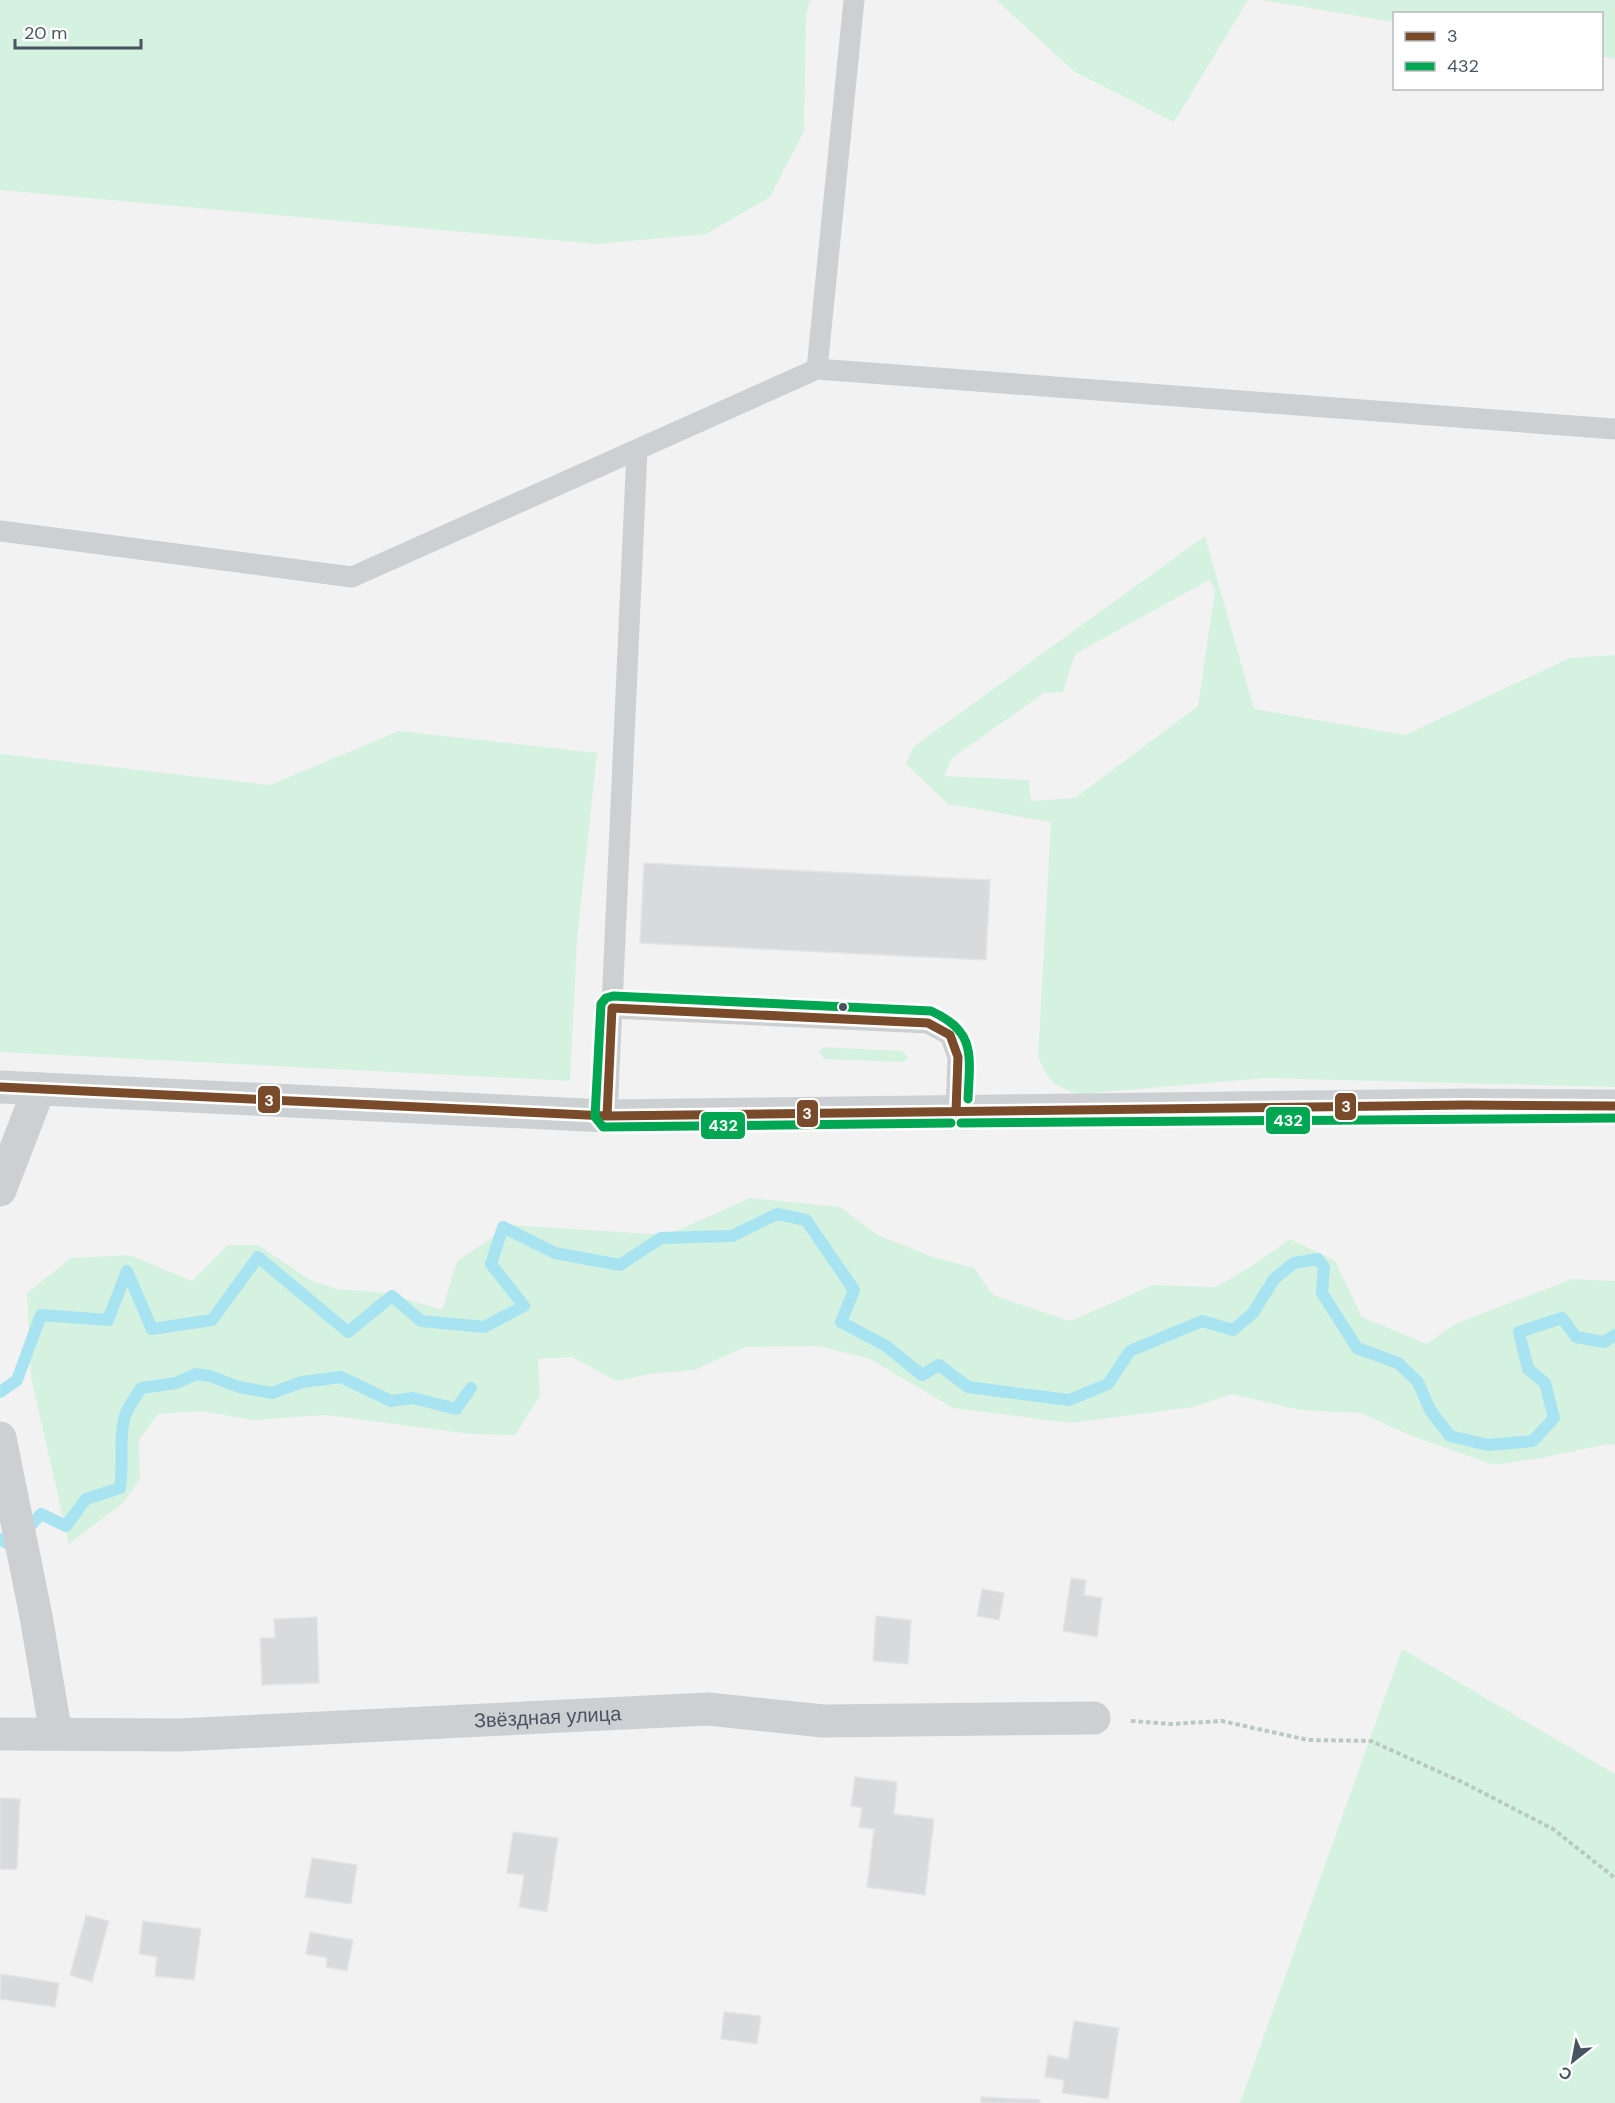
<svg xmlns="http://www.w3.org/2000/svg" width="1615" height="2103" font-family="'DM Sans',sans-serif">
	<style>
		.green { fill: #d5f2e0; fill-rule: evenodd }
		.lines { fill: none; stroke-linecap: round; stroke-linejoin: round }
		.stream { stroke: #a8e3f1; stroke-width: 12 }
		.building { fill: #d9dadc; stroke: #e4e4e5; stroke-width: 1.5 }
		.path { stroke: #bac8c3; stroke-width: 4; stroke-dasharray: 4.5 3; stroke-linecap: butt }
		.lane { stroke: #cdd0d3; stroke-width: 21 }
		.street { stroke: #cdd0d3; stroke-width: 33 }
		.bus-1-casing { stroke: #fff; stroke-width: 14 }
		.bus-2-casing { stroke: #fff; stroke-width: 14 }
		.bus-1 { stroke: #7a4b2a; stroke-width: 9 }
		.bus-2 { stroke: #00a651; stroke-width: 9 }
		.bus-dot { fill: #485460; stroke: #fff; stroke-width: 2 }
		.labels { text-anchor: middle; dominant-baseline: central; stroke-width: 4.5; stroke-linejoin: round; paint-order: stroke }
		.street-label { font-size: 20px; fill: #485460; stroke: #fff }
		.line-badge { stroke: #fff; stroke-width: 2 }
		.badge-label { font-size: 16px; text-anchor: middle; font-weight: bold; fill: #fff }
	</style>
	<rect width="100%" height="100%" fill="#f2f2f2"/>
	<path class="green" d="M0,0H810L806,16L804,131L770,197L706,234L597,244L0,190Z
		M996,0H1248L1174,122L1075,72Z
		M1262,0H1615V59L1602,56V14H1394V22Z
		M1205,536L1254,709L1405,735L1570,658L1615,655V1087L1265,1078L1080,1094C1054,1087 1049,1082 1038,1057L1051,822L948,804L906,764L913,747ZM1209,580L1215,590L1198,706L1075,798L1031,801L1029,780L944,776L952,758L1044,693L1063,692L1075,654Z
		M399,731L597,753L577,940L570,1081L0,1052V754L270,785Z
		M824,1047L903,1051L908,1059L902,1062L824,1059L819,1051Z
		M750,1198L840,1207L878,1235L933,1257L974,1268L993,1295L1070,1321L1153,1285L1216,1287L1247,1269L1290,1239L1335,1261L1362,1317L1427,1344L1455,1324L1572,1279L1615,1281V1445L1608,1444L1541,1458L1494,1465L1412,1436L1361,1413L1300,1410L1232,1394L1193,1407L1070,1423L953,1408L870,1359L818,1346L745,1347L694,1370L650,1374L616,1381L572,1357L538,1359L540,1396L515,1435L471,1434L326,1415L253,1420L202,1411L158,1414L139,1440L140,1479L123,1503L69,1544L31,1377L27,1293L71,1258L130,1255L192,1281L228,1245H258L312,1281L337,1289L387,1293L442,1310L457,1261L511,1225L667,1235Z
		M1402,1649L1615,1774V2103H1240Z"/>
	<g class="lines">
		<path class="stream" d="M0,1392L17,1380L41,1315L108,1320L127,1271L152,1329L212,1320L258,1257L348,1332L392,1296L421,1321L484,1327L524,1306L491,1264L503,1227L555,1253L620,1265L661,1238L732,1236L777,1214L806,1220L854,1290L841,1322L886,1346L922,1375L939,1365L968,1387L1069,1400L1108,1384L1130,1351L1202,1321L1233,1330L1253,1313L1274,1279L1294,1263L1318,1259L1324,1267L1322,1293L1357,1348L1398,1363L1418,1382L1430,1410L1450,1436L1488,1445L1533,1441L1554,1418L1545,1383L1528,1369L1519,1332L1562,1318L1576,1337L1604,1342L1615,1335
			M0,1539L12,1546L41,1514L66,1526L86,1499L120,1488C124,1464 118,1434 126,1413C130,1404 136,1396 141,1388L176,1383L196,1374L210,1376L239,1387L272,1393L302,1382L341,1377L391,1401L413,1398L456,1409L471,1388"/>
	</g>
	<path class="building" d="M644,863L990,880L986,960L640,943Z
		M1071,1578L1086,1580L1084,1595L1102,1598L1097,1637L1063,1631Z
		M982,1589L1004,1593L999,1620L977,1616Z
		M876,1616L911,1620L908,1664L873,1661Z
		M317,1617L319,1683L262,1685L260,1638H275L274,1619Z
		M855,1777L897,1782L894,1814L934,1819L925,1895L867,1887L874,1829L859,1827L862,1808L851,1806Z
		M0,1798L20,1799L17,1869H0Z
		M513,1832L558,1838L547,1912L519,1907L524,1875L507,1873Z
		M312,1858L357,1865L351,1904L305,1897Z
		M86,1915L109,1921L92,1982L70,1975Z
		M143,1921L201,1929L194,1980L155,1976L157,1957L139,1954Z
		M310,1932L353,1940L347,1971L326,1967L327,1958L306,1954Z
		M1,1974L59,1983L55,2007L0,1999Z
		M724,2012L761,2016L757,2044L721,2039Z
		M1074,2021L1119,2028L1108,2099L1062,2093L1064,2080L1045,2077L1048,2055L1068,2059Z
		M981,2097L1040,2100V2103H981Z"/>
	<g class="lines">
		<path class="path" d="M1131,1721L1172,1724L1222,1721L1308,1740L1371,1741L1464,1783L1553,1829L1615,1878"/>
		<path class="lane" d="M817,369L854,0
			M0,531L352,577L817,369L1615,429
			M612,1008L928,1023L950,1035L958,1057L956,1112
			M607,1116L637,450"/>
		<g class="street">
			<path d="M0,1087L607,1116L1465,1105L1615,1106"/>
			<path d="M0,1190L39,1089"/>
			<path d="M0,1438L36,1616L56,1734"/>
			<path id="s1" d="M0,1734L180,1735L708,1709L823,1721L1094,1718"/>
		</g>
		<defs>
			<path id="bus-1" d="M0,1087L607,1116L1465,1105L1615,1106
				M607,1116L612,1008L928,1023L950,1035L958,1057L956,1112"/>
			<path id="bus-2" d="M951,1123L603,1127L595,1117L601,1004L606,998L613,996L931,1011C976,1031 970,1055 968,1099
				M961,1123L1615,1118"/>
		</defs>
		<use href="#bus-1" class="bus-1-casing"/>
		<use href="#bus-2" class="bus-2-casing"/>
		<use href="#bus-1" class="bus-1"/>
		<use href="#bus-2" class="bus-2"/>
	</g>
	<circle class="bus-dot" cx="843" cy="1007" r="5"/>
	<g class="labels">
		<g class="street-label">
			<text stroke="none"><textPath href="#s1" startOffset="548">Звёздная улица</textPath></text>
		</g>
	</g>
	<g class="line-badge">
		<rect x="257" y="1085" width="24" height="29" rx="6" fill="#7a4b2a"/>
		<rect x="1334" y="1092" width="23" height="29" rx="6" fill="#7a4b2a"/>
		<rect x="796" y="1099" width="23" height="29" rx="6" fill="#7a4b2a"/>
		<rect x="1265" y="1106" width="46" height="29" rx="6" fill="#00a651"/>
		<rect x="700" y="1111" width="46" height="29" rx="6" fill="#00a651"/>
	</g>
	<g class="badge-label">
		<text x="269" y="1106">3</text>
		<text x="1346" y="1112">3</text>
		<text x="807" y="1119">3</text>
		<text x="1288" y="1126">432</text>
		<text x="723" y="1131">432</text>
	</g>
	<rect x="1393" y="12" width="210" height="78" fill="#ffffff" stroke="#b6bbbf" stroke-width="1.5"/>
	<rect x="1405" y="32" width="30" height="9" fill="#7a4b2a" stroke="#b6bbbf" stroke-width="1.5"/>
	<text x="1447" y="42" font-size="18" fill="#485460">3</text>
	<rect x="1405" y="62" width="30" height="9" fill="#00a651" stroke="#b6bbbf" stroke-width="1.5"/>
	<text x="1447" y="72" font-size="18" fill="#485460">432</text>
	<g transform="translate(1573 2061) rotate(211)" stroke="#ffffff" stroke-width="4.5" paint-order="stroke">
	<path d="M0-4.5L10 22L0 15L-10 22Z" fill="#485460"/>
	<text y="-9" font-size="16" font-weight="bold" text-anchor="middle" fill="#485460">С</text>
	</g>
	<path d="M15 39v9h126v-9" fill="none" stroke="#485460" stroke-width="3"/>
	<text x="24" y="39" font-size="18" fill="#485460" stroke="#ffffff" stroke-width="4.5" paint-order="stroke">20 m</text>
</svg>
